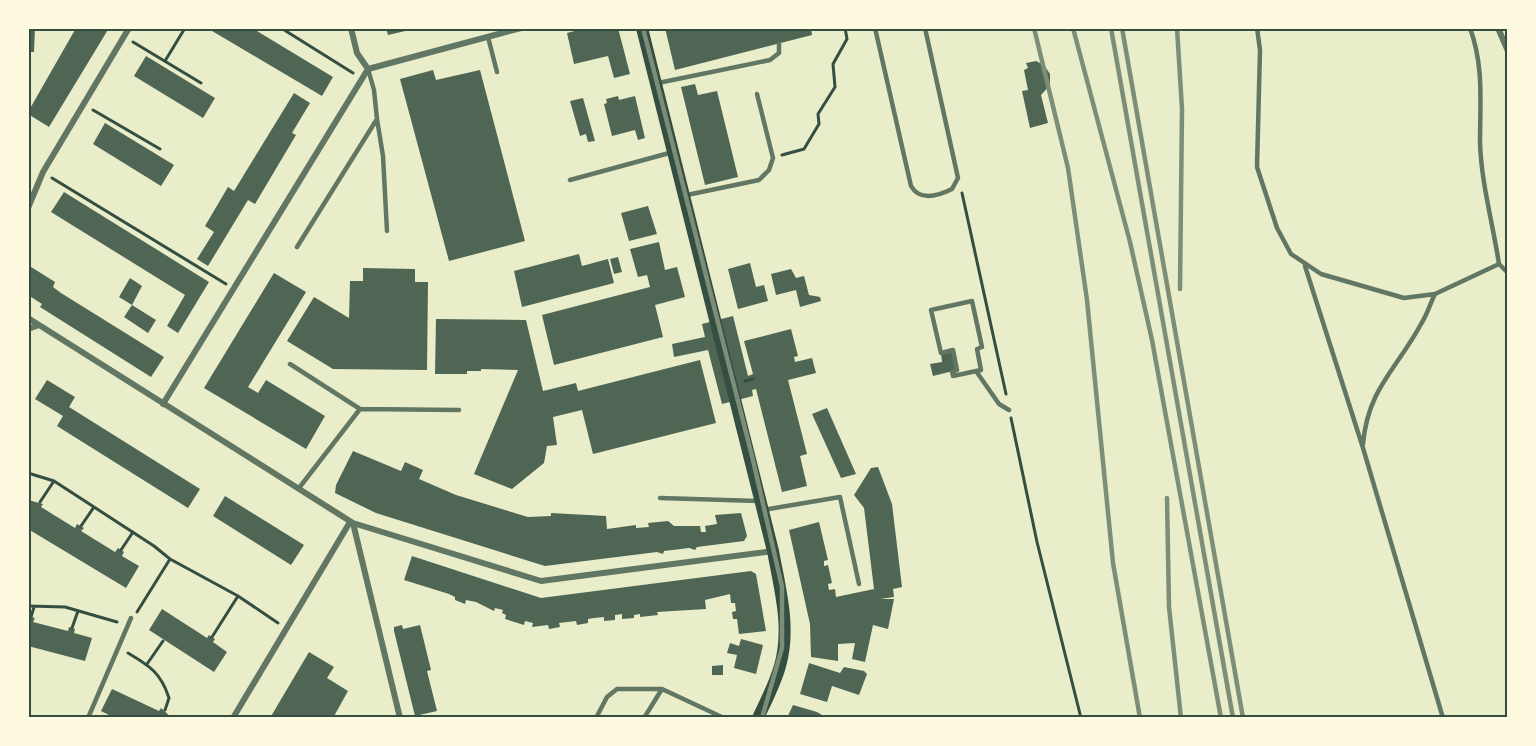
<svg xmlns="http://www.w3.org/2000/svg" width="1536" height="746" font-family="Jost,sans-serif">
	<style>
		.building { fill: #4f6655 }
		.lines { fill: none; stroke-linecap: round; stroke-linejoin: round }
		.path { stroke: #344e41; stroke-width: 3 }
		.service { stroke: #617663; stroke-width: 4.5 }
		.minor { stroke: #617663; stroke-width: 6 }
		.secondary { stroke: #344e41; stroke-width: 12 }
		.rail { stroke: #7c8e77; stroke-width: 4.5 }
		.neatline { fill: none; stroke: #344e41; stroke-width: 2 }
	</style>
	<rect width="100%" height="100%" fill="#e9edc9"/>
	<path class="building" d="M28,28H35L34,52H28Z
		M76,28H109L49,127L28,114V112Z
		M207,28H252L333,77L322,96Z
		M386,28H414V29L388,35Z
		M586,28H618L630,74L614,78L608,56L574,64L567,33Z
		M665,28H811L812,35L675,70Z
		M146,56L215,98L203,118L134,76Z
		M1036,61L1044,65L1050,74V85L1041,95L1048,123L1030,128L1022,91L1028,90L1024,70L1028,68L1026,63Z
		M433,70L436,80L480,70L525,241L449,261L400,79Z
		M695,84L698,95L717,91L738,177L705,185L681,87Z
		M294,93L310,103L292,133L296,135L255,204L248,200L208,266L197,259L214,232L205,226L228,187L234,191Z
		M618,96L619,100L635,96L645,138L638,140L635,130L612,136L604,104L607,103L606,99Z
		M583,98L595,141L588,142L586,134L580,136L570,101Z
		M105,123L174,165L161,186L93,144Z
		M64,192L209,282L178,333L167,326L185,295L51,212Z
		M648,206L657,234L629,241L621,213Z
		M659,242L665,270L677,267L685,297L655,305L663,337L554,365L542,315L650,287L647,275L638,277L630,249Z
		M579,254L582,266L608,259L614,283L522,307L514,271Z
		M618,257L622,272L614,274L610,259Z
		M750,263L756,287L764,285L768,301L738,309L728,269Z
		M28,265L55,282L53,287L61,293L164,357L151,377L40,307L42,304L28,295Z
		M363,268L415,269V282H428L427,370L333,369L287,341L314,297L349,318L350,281H363Z
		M791,269L796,278L804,276L809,295L820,297L821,301L800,307L796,290L776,295L771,274Z
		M274,273L306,292L248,387L258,393L266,380L325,416L306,449L204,388Z
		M130,278L142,286L132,305L156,320L148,333L124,317L132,305L119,297Z
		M733,316L748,376L753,374L744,341L791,329L798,356L794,357L795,362L812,358L816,373L788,380L807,454L800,456L807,486L782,492L756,389L752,390L753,396L722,404L708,350L674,357L672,344L705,337L702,324Z
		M436,319L526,320L543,391L576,383L578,391L700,360L716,423L593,454L582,410L553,417L557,445L547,446L544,463L512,489L474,474L518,370L481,369V371H467V374H435Z
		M953,350L957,370L933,376L930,364L942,362L941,353Z
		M47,380L75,397L69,407L200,489L188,508L57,426L63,416L35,399Z
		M827,408L856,474L841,478L812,414Z
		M353,451L401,471L405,462L423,470L419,479L456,495L528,517L551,516V513L606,516L607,529L636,525V528L649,527L648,523L668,521L674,526H700L701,532H706L705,526L717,524L715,515L741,513L747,536L744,541L697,547L695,550L689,548L664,551L663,554L657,552L545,566L376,513L335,493L336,485Z
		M878,467L892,504L902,587L893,589L894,597L880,599H894L888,629L873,625L865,662L852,659L855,643L838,644V661L811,657L810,624L789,530L819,522L828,560L824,561V566L828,565L832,583L828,584L829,590L835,589L836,597L874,589L864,508L854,495L871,468Z
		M225,496L304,545L291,565L213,516Z
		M28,500L43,504L41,507L75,528L77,524L84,528L81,531L115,552L118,548L124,552L122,556L139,566L126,588L28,529Z
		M412,556L541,598L751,571L756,574L766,631L739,634L737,619H733L732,612L736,611L735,603H731L730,594L705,600L706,609L657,612L658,615L640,617V614L634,615V618L622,619V614L615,615V620L604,621V617L594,618L588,619V623L577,625L576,621L559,623L560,627L549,629L548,625L532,627L533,623L525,621L524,625L505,619L506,615L502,613L503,610L495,608L494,611L476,602L466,600L465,604L455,600V597L449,594L404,580Z
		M162,609L207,638L209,635L215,639L213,642L227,652L214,672L149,630Z
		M28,616L35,618L33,622L68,631L69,627L75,629L74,633L92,638L85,661L28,646Z
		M402,625L403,629L420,625L431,670L427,671L437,711L415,716L394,631V627Z
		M741,639L763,645L756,674L734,668L737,655L727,653L730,643L739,646Z
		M309,652L334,667L327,678L348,691L333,718H270Z
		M809,663L840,673L844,667L864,671L867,674L859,695L832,686L827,702L800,694Z
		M723,665V675H712V666Z
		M112,689L159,711L161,708L172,718H115L101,711Z
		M793,705L817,712L822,715V718H787Z"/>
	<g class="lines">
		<path class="path" d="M281,28L353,73
			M133,42L201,83
			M165,61L185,28
			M93,110L160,149
			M782,155L804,149L819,124L818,114L835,87L833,64L847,39L845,28
			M52,178L226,284
			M962,193L1006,394
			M745,381L753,379
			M1011,418L1037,542L1081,718
			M28,473L54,481
			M40,502L54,481L154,546L170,559
			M81,526L94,507
			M121,550L133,532
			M238,596L278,623
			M28,606L65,607L117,622
			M137,612L170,559L238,596L212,637
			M31,617L34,607
			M72,628L78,611
			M128,653C150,666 161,673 169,698L165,710
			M147,664L163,641"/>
		<path class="service" d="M875,28L911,186C920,202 938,196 952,189L958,178L925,28
			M1257,28L1260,50L1257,167L1277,228L1291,254L1321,274L1404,298L1435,294L1499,264
			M1470,28C1484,66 1480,102 1480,142C1481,182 1493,224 1499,264L1508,273
			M488,37L497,72
			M658,83L770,60L779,53V44
			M377,119L383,156L387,231
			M570,180L673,152
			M687,195L759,180L769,170L773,158L757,94
			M297,247L377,119L374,90L368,69
			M1305,266L1363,448L1443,718
			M972,301L982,347L977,349L981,370L953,376L952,372L957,370L953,350L941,353L931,310Z
			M290,364L360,409L459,410
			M976,371L999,404L1009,410
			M1363,444C1368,388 1397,369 1421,324C1427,315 1430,304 1435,294
			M299,488L360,409
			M660,498L758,501
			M763,510L840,497L859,584
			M88,718L131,618
			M596,718L607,697L617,689H662L724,718
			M644,718L662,689"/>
		<path class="minor" d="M351,28L357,53L368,69
			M1498,28L1508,51
			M368,69L521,28
			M28,208L43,172L129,28
			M28,318L353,523L541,581L773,551
			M28,329L39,325
			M163,404L368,69
			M353,523L400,718
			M233,718L350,522"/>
		<path class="secondary" d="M642,28L773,551C780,589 791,628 780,666C775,684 766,701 758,718"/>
		<path class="rail" d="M643,28L753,460L782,587V648L762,718
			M1034,28L1068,168L1087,300L1113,563L1140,718
			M1073,28L1130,242L1152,340L1221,718
			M1111,28L1233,718
			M1122,28L1243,718
			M1177,28L1182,109L1180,289
			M1167,498L1169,607L1181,718"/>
	</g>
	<rect width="1536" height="746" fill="none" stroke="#fefae0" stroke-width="60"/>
	<rect x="30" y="30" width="1476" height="686" class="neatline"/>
</svg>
